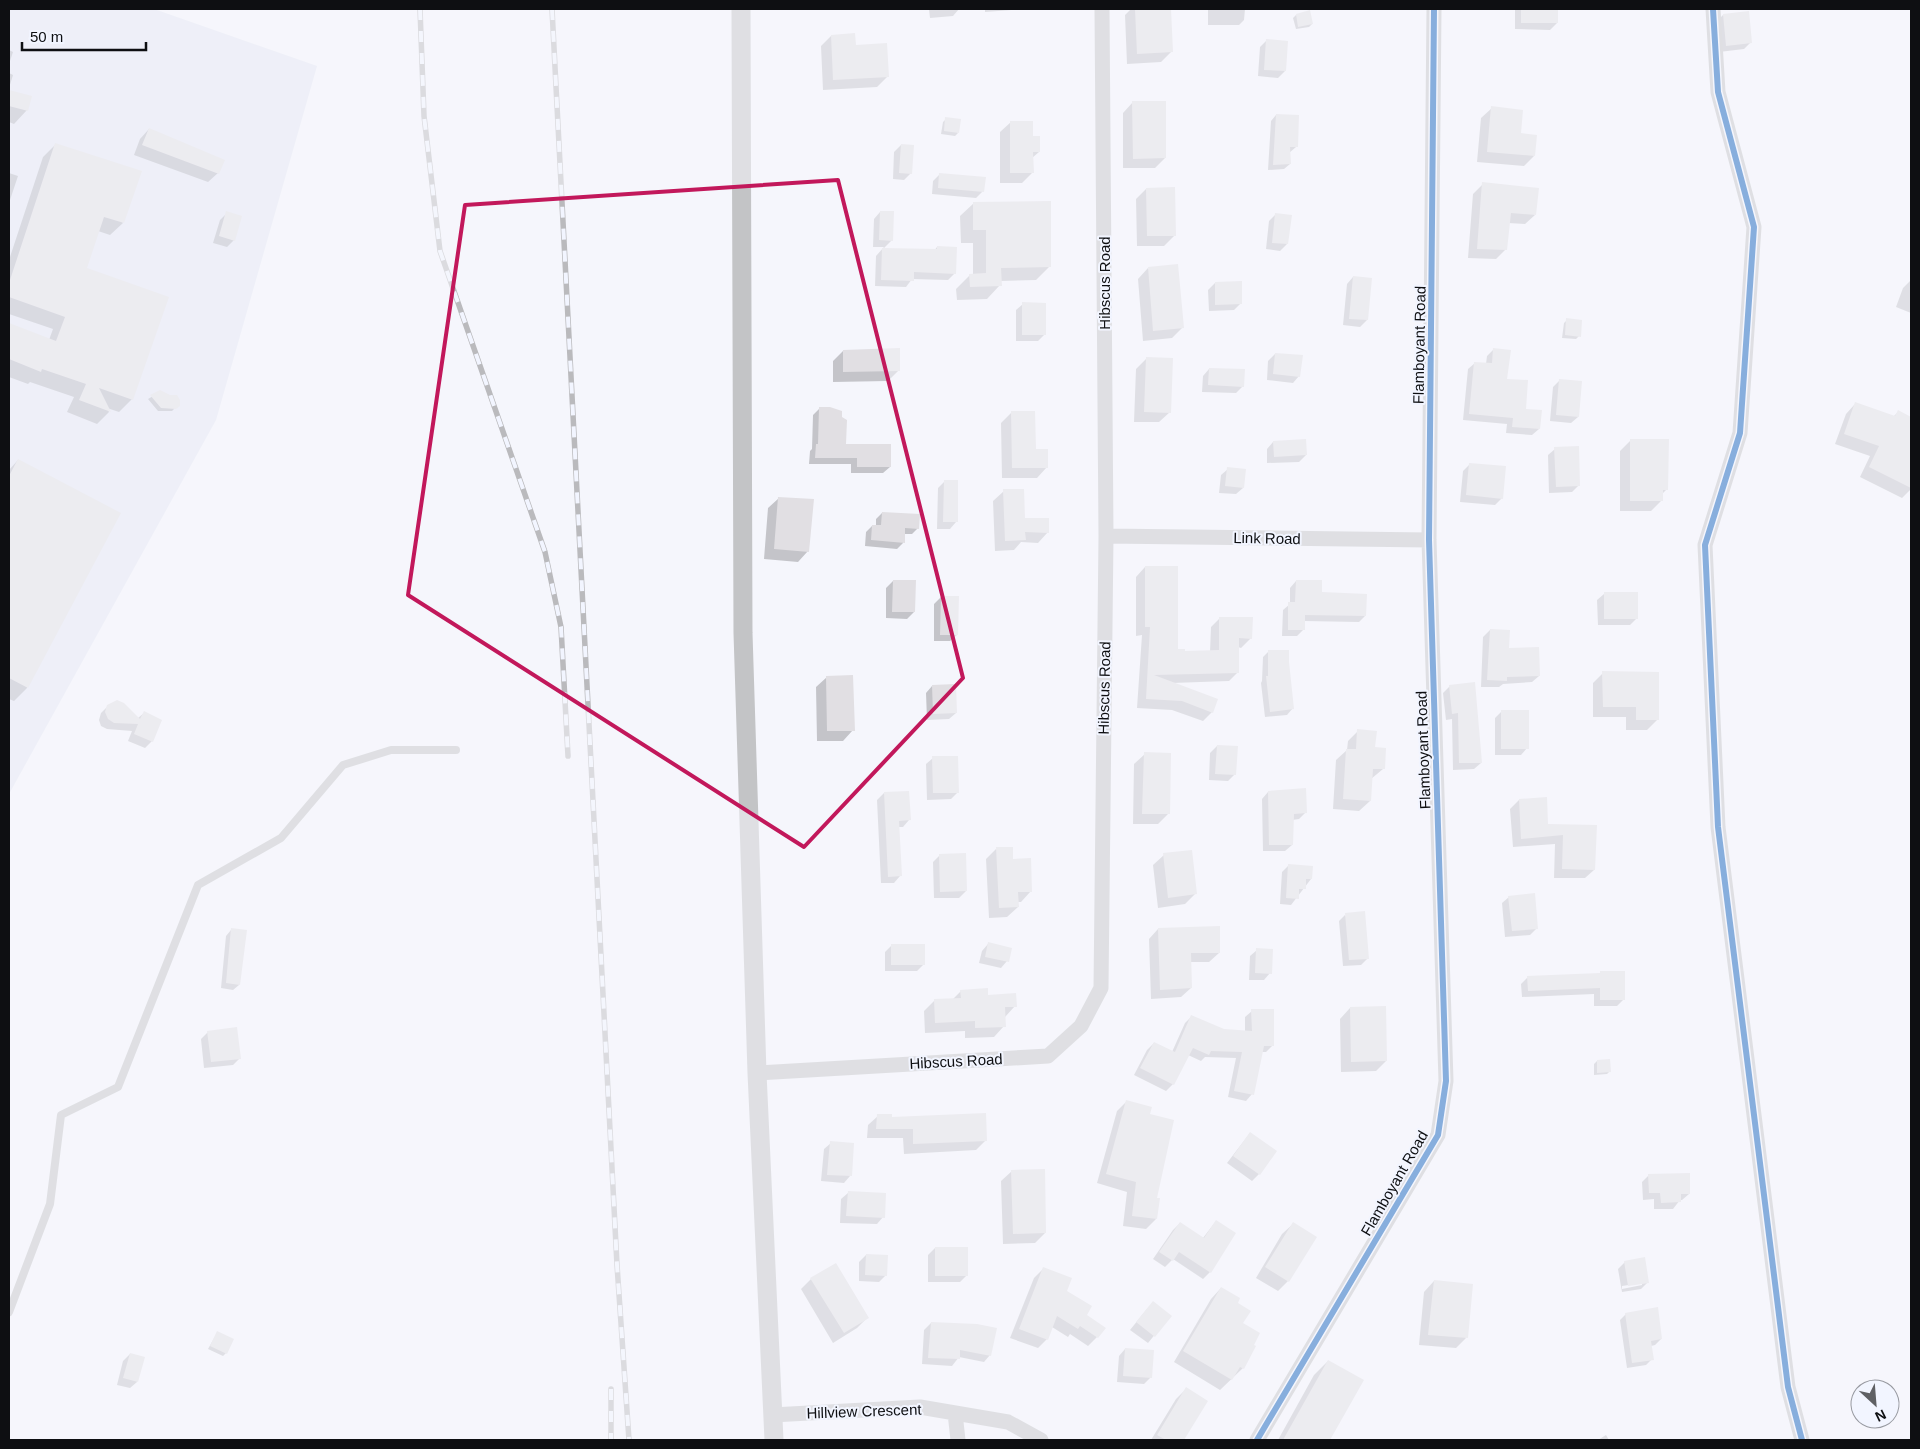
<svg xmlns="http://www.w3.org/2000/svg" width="1920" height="1449" font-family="Helvetica,sans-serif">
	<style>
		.built { fill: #e4e7f3 }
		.shadow { fill: #0003; fill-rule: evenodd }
		.building { fill: #e1dfe3 }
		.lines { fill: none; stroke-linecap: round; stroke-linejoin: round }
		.service { stroke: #c3c4c6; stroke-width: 8 }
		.minor { stroke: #c3c4c6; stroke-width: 15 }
		.tertiary { stroke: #c3c4c6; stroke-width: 19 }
		.rail-casing { stroke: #bababd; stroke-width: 5.5 }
		.rail { stroke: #f2f5ff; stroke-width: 4; stroke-dasharray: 11; stroke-linecap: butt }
		.cycleway-casing { stroke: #f2f5ff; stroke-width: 9 }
		.cycleway { stroke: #0057b8; stroke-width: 6 }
		.marked { fill: none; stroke: #c2185b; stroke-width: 4; stroke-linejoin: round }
		.labels { text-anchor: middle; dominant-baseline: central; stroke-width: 4; stroke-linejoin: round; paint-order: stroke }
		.street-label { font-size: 15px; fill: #0e0f12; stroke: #f2f5ff }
	</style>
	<rect width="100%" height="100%" fill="#f5f6fc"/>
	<path class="built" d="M9,9H154L317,66L216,420L9,794Z"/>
	<path class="shadow" d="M929,9H959L953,16L930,18Z
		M985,9H1024L985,12Z
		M1131,9H1170L1171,52L1161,62L1127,64L1125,15Z
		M1208,9H1245L1244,20L1239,25H1208Z
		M1515,9H1557V23L1550,30L1515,29Z
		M1296,15L1312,24L1309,27L1296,29L1293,18Z
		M1723,15L1751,42L1744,49L1719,52L1717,21Z
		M831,36L855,46L887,77L877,87L823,90L821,46Z
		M1267,40L1285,71L1278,78L1258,76L1260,47Z
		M9,50L13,52L9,64Z
		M9,73L13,75L9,88Z
		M9,91L31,97L27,110L14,124L9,122Z
		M1133,102L1165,158L1155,168H1123V113Z
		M1492,108L1520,135L1534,156L1524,166L1477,162L1481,118Z
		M1276,115L1296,147L1289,153L1290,164L1284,169L1268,170L1271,121Z
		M946,119L958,133L955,136L941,134L943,122Z
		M1011,122L1032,137L1039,152L1032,158V173L1022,183H1000V132Z
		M149,129L218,173L208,182L134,155L140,139Z
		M56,144L123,223L110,235L98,231L86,269L132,399L119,412L107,408L109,412L97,424L67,412L74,397L30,382L28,384L9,377V324L49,340L53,329L9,314V260L43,157Z
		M901,145L911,173L904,180L893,179L894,152Z
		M9,173L18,176L9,203Z
		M940,174L983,191L976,198L932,194L933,181Z
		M1483,184L1535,215L1525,224L1508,223L1506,249L1496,259L1468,258L1473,194Z
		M1146,189L1175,235L1164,246H1137L1136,199Z
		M974,203L1049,267L1036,280L1000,281V285L987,299L957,300L956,289L970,275H973V243H961L960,216Z
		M880,212L892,240L883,249L934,251L937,247L955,273L948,280L912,279L906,287L875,286L876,256L884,247H873L874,219Z
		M227,213L234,240L227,247L213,243L220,220Z
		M1276,214L1287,244L1280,251L1266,249L1269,221Z
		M1148,268L1182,328L1172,338L1143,341L1138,279Z
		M1353,277L1367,320L1360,327L1343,325L1347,284Z
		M1910,281L1911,282V313L1896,307L1903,288Z
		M1215,283L1241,303L1234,310L1209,311L1208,290Z
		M1023,304L1045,334L1038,341H1016V310Z
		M1567,320L1579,336L1576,339L1562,338L1564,323Z
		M1494,349L1506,380L1539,429L1532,435L1506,433L1507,424L1463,420L1468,369L1475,363L1486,364L1487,356Z
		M843,351L899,370L888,381L833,382V361Z
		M1275,354L1299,376L1293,383L1267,380L1268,361Z
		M1146,359L1170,412L1159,422H1134L1136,369Z
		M1209,369L1243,386L1236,393L1202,392L1203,376Z
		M1560,380L1578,417L1571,423L1550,421L1553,387Z
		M160,392L175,408L172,411H158L148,399Z
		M1855,404L1893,417L1898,412L1911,418V489L1902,498L1860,477L1870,456L1835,444L1846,414Z
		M820,408L844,445L890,467L883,473H851V464H809L810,451L812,449L813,415Z
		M1012,412L1047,467L1037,478H1002L1001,423Z
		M1631,440L1667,489L1661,495V501L1651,511H1620V451Z
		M1273,442L1306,455L1299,462L1267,463V449Z
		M1555,449L1579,485L1572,492L1549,493L1548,455Z
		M18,460L27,688L14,701L9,699V470Z
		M1470,464L1502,498L1495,505L1460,502L1463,471Z
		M1228,469L1243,488L1236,494L1219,493L1221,475Z
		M945,481L956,522L950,529H937L938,488Z
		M1004,491L1024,520L1048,532L1038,543L1021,542L1014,550L995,551L993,501Z
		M779,498L808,551L798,562L764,559L768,508Z
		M882,513L918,528L912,534H904L903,543L897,549L865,546L866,532L872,526H876V519Z
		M1145,567L1177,650L1184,652H1210L1211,627L1220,618L1251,638L1241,648L1238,647V672L1229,681L1172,683L1212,712L1203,721L1172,710L1137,708L1142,635L1136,636V577Z
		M893,581L914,612L907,619L886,618V588Z
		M1296,581L1321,593L1365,616L1359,622L1304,621V629L1297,636H1282L1283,610L1290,604V588Z
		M1604,594L1637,618L1630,625H1598L1597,600Z
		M941,597L957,635L950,641H934V604Z
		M1490,630L1507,650L1539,676L1532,682L1503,684L1499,687H1481L1483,637Z
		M1269,651L1293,708L1287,715L1265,717L1261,683L1262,681L1263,657Z
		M1603,673L1658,719L1647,730H1626V717H1593V683Z
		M827,677L853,730L843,741H817L816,687Z
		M932,686L956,713L949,719L927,720L926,693Z
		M1450,686L1481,763L1474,769L1453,770L1452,719L1446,720L1443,693Z
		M108,706L138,718L144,713L152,741L145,748L128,741L132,731L107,729L101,726L99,720L101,713Z
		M1502,711L1527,748L1521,755H1495V718Z
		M1358,731L1374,749L1383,769L1371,779L1370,801L1359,811L1333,809L1336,760L1347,750L1348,741Z
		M1217,746L1235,774L1228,781L1209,780L1210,753Z
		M1145,754L1168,814L1158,824H1133L1134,764Z
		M933,758L958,792L951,799L927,800L926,764Z
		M1268,792L1306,812L1299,819L1292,820V845L1285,851H1263L1262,799Z
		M884,793L909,820L903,827H898L900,876L894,883H881L877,800Z
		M1519,800L1547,826H1595L1594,870L1585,878H1554L1555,844L1513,847L1510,809Z
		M996,849L1012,860L1031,891L1021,902H1017L1018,907L1007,917L989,918L986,859Z
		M940,855L966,891L959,898H934L933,862Z
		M1164,855L1195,894L1185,904L1158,908L1153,865Z
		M1288,866L1311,879L1291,905L1280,904L1282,872Z
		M1509,897L1537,928L1530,935L1505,937L1502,903Z
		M1345,915L1368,958L1361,965L1343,966L1339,921Z
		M1158,929L1219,953L1209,962H1190L1191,988L1181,997L1151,999L1149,939Z
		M231,930L239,985L233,990L221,988L226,936Z
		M988,944L1007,961L1001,968L979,963L982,951Z
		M892,945L924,964L917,971H885V952Z
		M1257,950L1270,973L1264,980H1249L1250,956Z
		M1624,973V999L1617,1006H1594V994L1522,997L1521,984L1528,977Z
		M961,991L987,996L1015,1006L1005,1017L1004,1026L994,1037L965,1038V1031L925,1033L924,1011L935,1000H952Z
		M1350,1008L1386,1061L1376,1071L1341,1072L1340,1019Z
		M1252,1011L1273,1045L1266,1052H1261L1252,1094L1246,1101L1228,1097L1236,1058L1205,1057L1201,1061L1188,1055L1173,1084L1166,1091L1134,1075L1147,1050L1154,1043L1172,1052L1185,1023L1192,1016L1224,1031L1245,1032V1017Z
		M208,1032L240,1058L233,1065L204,1068L201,1039Z
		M1597,1061L1610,1071L1607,1074L1594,1075V1064Z
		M1127,1101L1148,1115L1156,1219L1146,1229L1123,1226L1127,1192L1097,1183L1117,1111Z
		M878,1116L891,1118L986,1140L976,1150L904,1154L903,1138H867L868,1125Z
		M1250,1133L1259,1174L1252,1181L1227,1163Z
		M831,1143L850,1176L844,1183L821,1181L824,1149Z
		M1012,1171L1045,1233L1035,1243L1003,1244L1001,1181Z
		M1649,1175L1689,1194L1682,1200H1680L1673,1209H1654V1199L1643,1200L1642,1182Z
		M848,1193L883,1217L877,1224L840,1223L841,1199Z
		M1216,1221L1210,1272L1203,1279L1173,1259L1165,1267L1153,1259L1173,1230L1180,1223L1203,1238Z
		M1293,1224L1288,1281L1278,1291L1256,1278L1282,1234Z
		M935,1248L967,1275L960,1282H928V1255Z
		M866,1255L886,1275L879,1282L859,1281V1262Z
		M1625,1262L1648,1282L1641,1289L1622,1292L1618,1269ZM1642,1283V1285L1622,1289V1286Z
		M1043,1269L1066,1291L1085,1315L1097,1337L1088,1346L1070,1334L1068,1337L1052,1327L1047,1339L1038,1348L1010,1338L1034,1278Z
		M811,1279L868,1317L857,1328L833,1343L801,1289Z
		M1434,1281L1466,1338L1456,1348L1419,1345L1424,1292Z
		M1221,1288L1236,1303L1241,1324L1243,1368L1220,1390L1174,1362L1211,1299Z
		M1147,1309L1170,1316L1148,1343L1130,1330Z
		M1626,1314L1661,1339L1655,1345L1651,1346L1652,1359L1646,1365L1627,1368L1620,1320Z
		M931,1323L990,1355L984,1362L959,1357L952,1366L922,1364L924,1330Z
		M217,1333L226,1353L223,1356L208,1349Z
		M1125,1349L1151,1377L1144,1384L1117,1382L1119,1356Z
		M130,1354L137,1382L130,1388L117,1385L123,1361Z
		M1328,1361L1362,1380L1329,1440H1278L1314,1375Z
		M1186,1389L1207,1401L1183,1440H1151L1176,1399Z
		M1606,1435L1609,1440H1598Z"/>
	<path class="building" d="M1135,9H1171L1173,52L1137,54Z
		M1521,9H1558V23H1521Z
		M1310,10L1313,24L1298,27L1296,14Z
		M1749,11L1752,43L1726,46L1723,14Z
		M855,33L856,45L887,43L889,77L833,80L831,35Z
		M1266,39L1288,41L1286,71L1264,70Z
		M9,90L32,96L28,111L9,106Z
		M1132,101H1166V158L1133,159Z
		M1491,106L1523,110L1521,133L1537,135L1535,156L1487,152Z
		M1276,114L1299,115L1298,147H1290L1291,164L1273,165Z
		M945,117L961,119L959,133L944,131Z
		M1010,121H1033V136H1040V152H1033L1034,173H1010Z
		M149,128L225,160L219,174L142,145Z
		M55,143L142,171L124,223L104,217L87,268L169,297L133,400L99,388L111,412L79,400L86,384L42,369L41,372L9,359V323L56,341L65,317L9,297V283Z
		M901,144L914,145L912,174L899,173Z
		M939,173L986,177L984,192L938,188Z
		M1482,182L1539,188L1536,215L1511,213L1507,250L1477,249Z
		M1175,187L1176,236H1147L1146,188Z
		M1051,201V267L1001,268L1002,286L970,287L969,274L986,273V230H973V202Z
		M226,211L242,216L235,241L219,236Z
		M880,211H894L893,241L879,240Z
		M1275,213L1292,215L1288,244L1272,243Z
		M937,246L957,247L956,274L914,272V281L881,280L882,248L937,249Z
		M1178,264L1184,328L1153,331L1148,267Z
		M1353,276L1372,278L1368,320L1349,319Z
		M1242,281V304L1215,305V282Z
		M1022,302L1046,303V335H1022Z
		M1566,318L1582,320L1581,337L1565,335Z
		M900,348V371L843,372V350Z
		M1493,348L1511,350L1507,379L1528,380L1526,409L1542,410L1540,429L1512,427L1513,418L1469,414L1474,362L1492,363Z
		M1275,353L1303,355L1300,377L1273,374Z
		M1146,357L1173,358L1171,413L1144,412Z
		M1209,368L1245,369L1244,387L1208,385Z
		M1559,379L1582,381L1579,417L1556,415Z
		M160,390L170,395H177L180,400V406L176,409L161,408L150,395Z
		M1855,402L1895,416L1898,410L1911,417V488L1869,467L1879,446L1844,434Z
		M819,407H830L842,411V417L847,420L846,444H891V467H857V458H815L816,444H818Z
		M1011,411H1035L1036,449H1048V468H1012Z
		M1306,439L1307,455L1274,457L1273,441Z
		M1630,439H1669L1668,490H1663V501H1630Z
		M1579,446L1580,486L1556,487L1554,447Z
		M18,459L121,513L28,688L9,678V476Z
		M1469,463L1506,466L1503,499L1466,495Z
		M1227,467L1246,469L1244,488L1225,486Z
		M944,480H958V522H943Z
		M1003,489H1024L1025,518H1049V533L1025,532L1026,540L1005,541Z
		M778,497L814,499L809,552L774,549Z
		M882,512L920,514L919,529L905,528V543L871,540L872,525H881Z
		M1145,566H1178V649H1185V651L1219,650V617H1253L1252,639L1239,638V673L1154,675L1218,699L1213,713L1182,701L1146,699L1150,627H1145Z
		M893,580H916L915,612H892Z
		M1296,580H1322V592L1367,594L1366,616L1305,615V630H1288V602H1295Z
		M1604,592H1638V619H1604Z
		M941,596H959L958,635H940Z
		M1490,629L1510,630L1509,648L1539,647L1540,676L1507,677V681L1487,680Z
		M1268,650H1289V662L1294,709L1270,712L1266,676H1268Z
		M1602,671L1659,672V720H1636V707H1603Z
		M853,675L855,731H827L826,676Z
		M1475,682L1482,763H1459L1458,713L1452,714L1449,685Z
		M956,684L957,713L933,714L932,685Z
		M117,700L124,703L140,719L144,711L162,720L153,742L134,734L138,724L114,723L108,719L105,712L107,705Z
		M1501,710H1529V749H1501Z
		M1357,729L1377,731L1375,747L1386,748L1385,769H1373L1371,801L1343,799L1346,749H1356Z
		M1217,745L1238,746L1236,775L1215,774Z
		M1144,752L1171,753L1170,814H1142Z
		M932,756H958L959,793H933Z
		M1306,788L1307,813L1294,814L1293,845H1269L1268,791Z
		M909,791L911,820L899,821L902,876L888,877L884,792Z
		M1547,797L1548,824L1597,825L1595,870L1562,869L1563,835L1521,839L1519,799Z
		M996,847H1013V859L1031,858L1032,892H1018L1019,907L999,908Z
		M1192,850L1197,894L1168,898L1163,853Z
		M966,853L967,891L940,892L939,854Z
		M1288,864L1313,866L1312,879H1306V889H1299V899L1286,898Z
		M1535,893L1538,929L1512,931L1508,896Z
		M1365,911L1369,959L1349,960L1345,913Z
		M1220,926V953H1191L1192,988L1160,990L1158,928Z
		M231,928L247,930L240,985L226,983Z
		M988,942L1012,948L1009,962L985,957Z
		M891,944H925V965H891Z
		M1256,948L1273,949L1272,974L1255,973Z
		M1600,971H1625V1000H1600V988L1528,991L1527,976L1600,973Z
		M988,988V995L1016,993L1017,1007H1005L1006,1027L975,1028V1021L935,1023L934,999L961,998L960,990Z
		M1386,1006L1387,1061L1351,1062L1350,1007Z
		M1251,1009H1274V1046H1264L1254,1095L1234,1091L1242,1052L1211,1051L1209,1055L1193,1048L1174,1085L1140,1068L1154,1042L1175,1052L1191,1015L1224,1029L1252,1031Z
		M237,1027L241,1059L211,1062L207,1031Z
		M1610,1059L1611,1072L1597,1073V1060Z
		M1126,1100L1152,1107L1150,1114L1174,1120L1157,1198H1160L1157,1219L1132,1216L1136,1182L1106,1174Z
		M986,1113L987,1141L913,1144V1129H876L877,1114H892V1117Z
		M1250,1132L1277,1151L1260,1175L1233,1156Z
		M830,1141L854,1143L852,1176L827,1175Z
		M1045,1169L1046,1233L1013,1234L1011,1170Z
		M1690,1173V1194H1681V1202L1661,1203L1660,1193H1649L1648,1174Z
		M848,1191L886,1193L885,1218L846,1216Z
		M1216,1220L1236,1233L1211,1273L1179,1252L1173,1261L1159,1252L1180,1222L1204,1238Z
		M1293,1222L1317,1237L1289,1282L1265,1267Z
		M935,1247H968V1276H935Z
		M866,1254L888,1255L887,1276L865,1275Z
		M1645,1257L1649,1283L1628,1286L1624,1261Z
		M836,1263L869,1318L844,1333L810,1278Z
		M1043,1267L1072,1278L1067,1291L1092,1306L1087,1315L1106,1328L1098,1338L1080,1326L1078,1329L1057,1316L1048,1340L1019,1329Z
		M1434,1280L1473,1284L1468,1338L1428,1335Z
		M1221,1287L1240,1298L1238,1303L1251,1311L1243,1323L1260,1333L1254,1345L1256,1346L1244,1369L1240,1367L1232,1380L1183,1351Z
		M1153,1301L1172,1316L1155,1337L1136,1322Z
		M1658,1307L1662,1339L1651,1341L1654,1360L1632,1363L1625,1313Z
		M931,1322L977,1324L997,1328L991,1356L960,1350V1359L928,1358Z
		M217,1331L234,1339L227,1354L210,1346Z
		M1125,1348L1154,1350L1152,1378L1123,1376Z
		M130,1353L145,1357L138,1382L123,1378Z
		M1328,1360L1364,1380L1330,1440H1283Z
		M1186,1387L1208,1401L1184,1440H1166L1157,1435Z"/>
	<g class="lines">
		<path class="service" d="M9,1312L50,1204L61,1115L118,1087L198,885L281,838L343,765L391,750H456"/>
		<path class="minor" d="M1713,9L1718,92L1754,227L1740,433L1705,545L1718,827L1788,1387L1802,1440
			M1106,536L1429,540
			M757,1073L1048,1056L1081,1026L1101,988L1106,536L1102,9
			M955,1413L958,1440
			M772,1415L920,1407L1008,1422L1041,1440
			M1257,1440L1438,1135L1446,1081L1429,540L1434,9"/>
		<path class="tertiary" d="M741,9L743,633L757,1073L774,1440"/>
		<defs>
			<path id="rail" d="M420,9L424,116L440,251L545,552L561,627L568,756
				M552,9L617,1265L629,1440
				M611,1389V1440"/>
		</defs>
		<use href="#rail" class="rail-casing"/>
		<use href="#rail" class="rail"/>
		<defs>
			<path id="cycleway" d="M1713,9L1718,92L1754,227L1740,433L1705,545L1718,827L1788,1387L1802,1440
				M1257,1440L1438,1135L1446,1081L1429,540L1434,9"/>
		</defs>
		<use href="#cycleway" class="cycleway-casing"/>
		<use href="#cycleway" class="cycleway"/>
	</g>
	<path d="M0 0H1920V1449H0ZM838,180L963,678L804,847L408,595L465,205Z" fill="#f5f6fc" fill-opacity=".55" fill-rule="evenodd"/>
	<path class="marked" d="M838,180L963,678L804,847L408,595L465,205Z"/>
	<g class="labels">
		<g class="street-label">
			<text transform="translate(1104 283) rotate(-90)">Hibscus Road</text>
			<text transform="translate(1419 345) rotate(-89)">Flamboyant Road</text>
			<text transform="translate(1267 538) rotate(1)">Link Road</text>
			<text transform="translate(1104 688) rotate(-89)">Hibscus Road</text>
			<text transform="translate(1423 750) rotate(-92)">Flamboyant Road</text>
			<text transform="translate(956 1061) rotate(-3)">Hibscus Road</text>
			<text transform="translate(1394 1183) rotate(-60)">Flamboyant Road</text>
			<text transform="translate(864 1411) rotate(-2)">Hillview Crescent</text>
		</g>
	</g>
	<rect width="1920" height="1449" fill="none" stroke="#0e0f12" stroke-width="20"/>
	<g transform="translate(1875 1404) rotate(154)"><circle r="24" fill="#f2f5ff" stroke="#9799a0"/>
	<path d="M0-4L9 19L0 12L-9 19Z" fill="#5f6064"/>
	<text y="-8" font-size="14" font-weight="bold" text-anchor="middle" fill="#0e0f12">N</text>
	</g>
	<path d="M22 42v8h124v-8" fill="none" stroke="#0e0f12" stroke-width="2.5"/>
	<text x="30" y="42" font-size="15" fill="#0e0f12" stroke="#f2f5ff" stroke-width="4" paint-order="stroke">50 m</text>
</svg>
